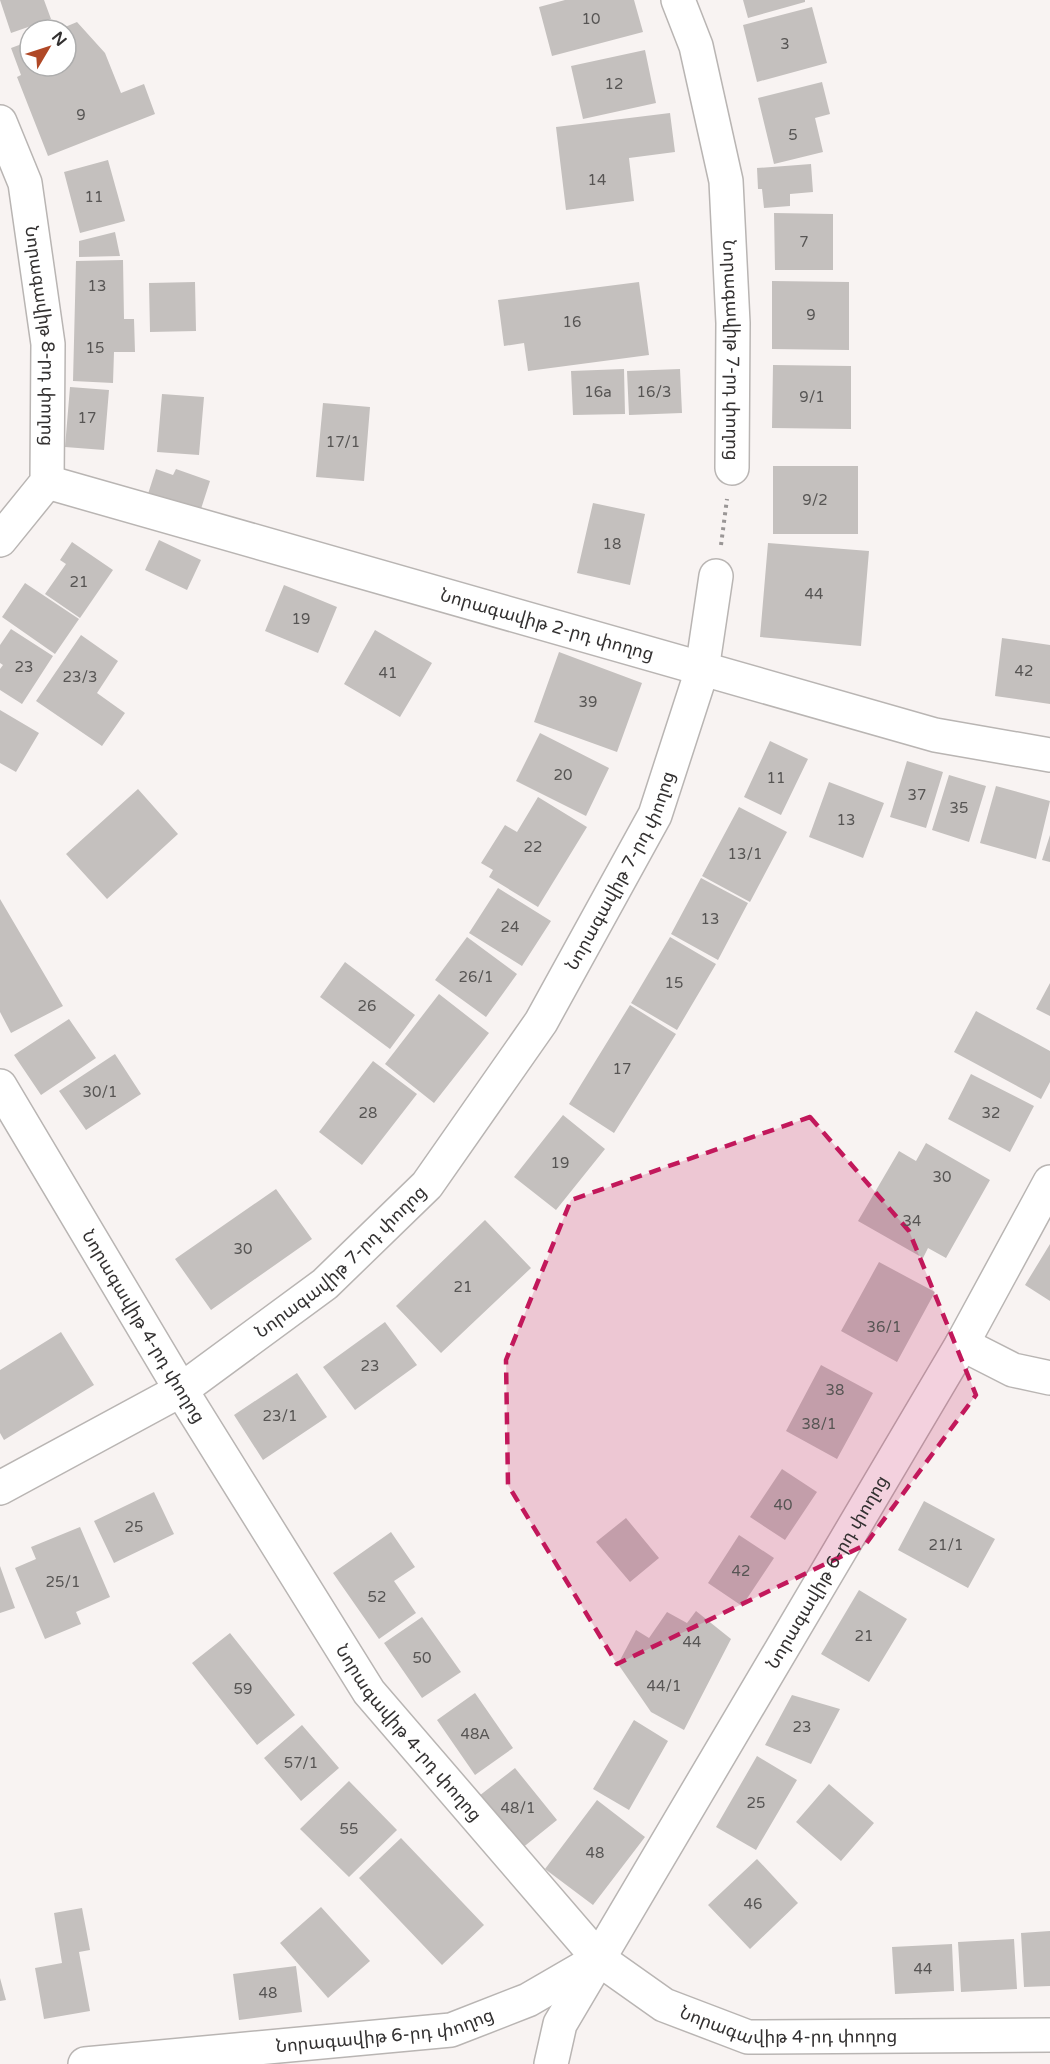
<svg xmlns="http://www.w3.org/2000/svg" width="1050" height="2064" font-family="'Varela Round','Noto Sans Armenian',sans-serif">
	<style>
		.building { fill: #c4c0be }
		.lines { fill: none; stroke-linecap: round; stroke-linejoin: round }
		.minor-casing { stroke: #b9b5b3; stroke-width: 36 }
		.path { stroke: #9a9696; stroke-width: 4; stroke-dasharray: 3 4.5; stroke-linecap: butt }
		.minor { stroke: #fff; stroke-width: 33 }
		.marked { fill: #c2185b; fill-opacity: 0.2; stroke: #c2185b; stroke-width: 4.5; stroke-dasharray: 12 8; stroke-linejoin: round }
		.labels { text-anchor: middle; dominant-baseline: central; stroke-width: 4.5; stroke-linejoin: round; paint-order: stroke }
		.number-label { font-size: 15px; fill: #575554 }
		.street-label { font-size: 18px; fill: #333131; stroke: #fff }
	</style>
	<rect width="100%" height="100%" fill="#f8f3f2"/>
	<path class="building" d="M0,0H44L51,19L11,33Z
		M565,0H634L643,32L552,56L539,7Z
		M743,0H805V2L748,18Z
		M812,7L827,63L757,82L743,25Z
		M77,22L105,53L121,93L144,84L155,114L48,156L17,77L21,75L11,48L30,41V66H66V30H58Z
		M645,50L656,103L583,119L571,66Z
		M822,82L830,114L815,118L823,152L774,164L758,98Z
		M670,113L675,152L629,158L634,201L566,210L556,127Z
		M108,160L125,221L80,233L64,172Z
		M811,164L813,192L790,194V206L764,208L762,189H758L757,168Z
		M774,213L833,214V270H775Z
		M115,232L120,256L79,257V241Z
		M123,260L124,319H134L135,352H114L113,383L73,381L76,261Z
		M772,281L849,282V350L772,349Z
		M195,282L196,331L150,332L149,283Z
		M639,282L649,355L528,371L524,343L504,346L498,300Z
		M773,365L851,366V429L772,428Z
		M624,369L625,414L573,415L571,371Z
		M680,369L682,413L629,415L627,371Z
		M70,387L109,390L104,450L65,447Z
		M162,394L204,397L199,455L157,452Z
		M323,403L370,407L364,481L316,477Z
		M773,466H858V534H773Z
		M156,469L173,475L176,469L210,481L200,512L148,494Z
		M593,503L645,514L630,585L577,573Z
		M159,540L201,560L187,590L145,570Z
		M72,542L113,570L80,618L45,594L66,564L60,560Z
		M768,543L869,551L861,646L760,637Z
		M25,583L79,619L55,654L2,617Z
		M284,585L337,607L318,653L265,631Z
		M11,629L53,656L22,704L0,690V669L3,665L0,663V645Z
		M375,630L432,663L400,717L344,684Z
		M81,635L118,661L97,693L125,713L102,746L36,701Z
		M1002,638L1050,645V704L995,696Z
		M559,652L642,683L617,752L534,722Z
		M0,710L39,733L16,772L0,763Z
		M540,733L609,768L586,816L516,781Z
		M770,741L808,759L781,815L744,797Z
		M907,761L943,772L926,828L890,817Z
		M949,775L986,786L969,842L932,830Z
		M829,782L884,803L863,858L809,837Z
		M996,786L1050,801L1036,859L980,843Z
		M138,789L178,834L107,899L66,854Z
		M538,797L587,827L538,907L489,877L493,870L481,863L505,825L517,832Z
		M739,807L787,832L750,902L702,876Z
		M1050,835V862L1042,860Z
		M701,878L748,903L718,960L671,934Z
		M498,888L551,921L522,966L469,933Z
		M0,899L63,1006L11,1033L0,1012Z
		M467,937L517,974L486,1017L435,980Z
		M670,937L716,964L677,1030L631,1003Z
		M345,962L415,1015L390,1049L320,997Z
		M1050,983V1016L1036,1009Z
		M439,994L489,1033L434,1103L385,1064Z
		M630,1005L676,1034L614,1133L569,1104Z
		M976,1011L1050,1051V1082L1041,1099L954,1052Z
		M69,1019L96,1058L41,1095L14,1055Z
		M115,1054L141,1094L86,1130L59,1091Z
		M373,1061L417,1094L362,1165L319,1132Z
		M971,1074L1034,1106L1010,1152L948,1119Z
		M563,1115L605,1149L556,1210L514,1177Z
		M926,1143L990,1180L946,1258L928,1248L923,1258L858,1221L899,1151L916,1161Z
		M276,1189L312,1239L211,1310L175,1259Z
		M485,1220L531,1268L441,1353L396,1306Z
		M1050,1244V1301L1025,1285Z
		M879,1262L935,1292L897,1362L841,1331Z
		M385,1322L417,1365L355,1410L323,1367Z
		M61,1332L94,1385L4,1440L0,1433V1370Z
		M821,1365L873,1393L837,1459L786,1431Z
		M297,1373L327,1417L263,1460L234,1415Z
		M782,1469L817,1492L785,1540L750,1517Z
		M154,1492L174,1534L114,1563L94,1521Z
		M924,1501L995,1539L968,1588L898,1550Z
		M626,1518L659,1558L630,1582L596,1542Z
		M80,1527L110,1597L76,1612L81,1624L45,1639L15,1568L36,1559L31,1547Z
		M391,1532L415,1567L394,1581L416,1613L379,1639L333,1573Z
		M739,1535L774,1558L742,1606L708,1583Z
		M0,1566L15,1608L0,1613Z
		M859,1590L907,1619L869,1682L821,1654Z
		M696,1611L731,1639L684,1730L651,1712L618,1664L636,1630L649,1638L667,1612L687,1623Z
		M422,1617L461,1672L422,1698L384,1643Z
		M230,1633L295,1715L257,1745L192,1663Z
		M475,1693L513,1748L475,1775L437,1720Z
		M792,1695L840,1709L811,1764L765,1745Z
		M634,1720L668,1741L629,1810L593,1789Z
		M302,1725L339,1768L301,1801L264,1758Z
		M757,1756L797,1780L756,1850L716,1827Z
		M515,1768L557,1820L521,1849L479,1796Z
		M349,1781L397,1830L349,1877L300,1829Z
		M829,1784L874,1823L841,1861L796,1822Z
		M597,1800L645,1837L593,1905L545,1869Z
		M401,1838L484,1925L442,1965L359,1878Z
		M757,1859L798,1903L750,1949L708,1905Z
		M321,1907L370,1961L328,1998L280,1943Z
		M82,1908L90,1950L79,1952L90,2011L44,2019L35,1968L62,1963L54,1913Z
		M1050,1931V1986L1024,1987L1021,1933Z
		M1014,1939L1017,1989L961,1992L958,1942Z
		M952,1944L954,1991L895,1994L892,1947Z
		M296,1966L302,2012L239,2020L233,1974Z
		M0,1978L6,2000L0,2001Z"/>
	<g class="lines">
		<defs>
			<g id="minor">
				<path id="s1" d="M678,0L696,46L726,181L733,323L732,468"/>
				<path id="s2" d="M0,122L25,183L48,344L47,482L0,540"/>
				<path id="s3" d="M47,482L935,735L1050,755"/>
				<path id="s4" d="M0,1086L181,1390L369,1692L599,1959L664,2005L748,2037L1050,2035"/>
				<path d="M962,1344L1013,1370L1050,1378"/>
				<path id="s5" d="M0,1488L181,1390L325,1284L427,1185L541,1022L655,815L702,670L716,576"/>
				<path id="s6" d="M85,2064L451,2030L528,2000L597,1960"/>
				<path id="s7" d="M551,2064L560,2024L962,1344L1050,1182"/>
			</g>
		</defs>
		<use href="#minor" class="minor-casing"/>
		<path class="path" d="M721,545L727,499"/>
		<use href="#minor" class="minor"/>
	</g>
	<path class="marked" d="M810,1117L909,1231L976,1395L865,1545L617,1664L508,1485L506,1360L571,1200Z"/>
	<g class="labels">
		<g class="number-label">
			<text x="591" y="19">10</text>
			<text x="785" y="44">3</text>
			<text x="614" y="84">12</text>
			<text x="81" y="115">9</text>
			<text x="793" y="135">5</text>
			<text x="597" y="180">14</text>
			<text x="94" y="197">11</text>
			<text x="804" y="242">7</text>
			<text x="97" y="286">13</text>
			<text x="811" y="315">9</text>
			<text x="572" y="322">16</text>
			<text x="95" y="348">15</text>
			<text x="598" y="392">16a</text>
			<text x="654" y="392">16/3</text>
			<text x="812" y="397">9/1</text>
			<text x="87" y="418">17</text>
			<text x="343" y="442">17/1</text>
			<text x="815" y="500">9/2</text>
			<text x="612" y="544">18</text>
			<text x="79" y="582">21</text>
			<text x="814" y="594">44</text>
			<text x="301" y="619">19</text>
			<text x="24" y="667">23</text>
			<text x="1024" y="671">42</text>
			<text x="388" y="673">41</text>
			<text x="80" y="677">23/3</text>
			<text x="588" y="702">39</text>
			<text x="563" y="775">20</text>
			<text x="776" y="778">11</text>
			<text x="917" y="795">37</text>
			<text x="959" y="808">35</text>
			<text x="846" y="820">13</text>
			<text x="533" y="847">22</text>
			<text x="745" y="854">13/1</text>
			<text x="710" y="919">13</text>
			<text x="510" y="927">24</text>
			<text x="476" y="977">26/1</text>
			<text x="674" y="983">15</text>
			<text x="367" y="1006">26</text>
			<text x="622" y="1069">17</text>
			<text x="100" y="1092">30/1</text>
			<text x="368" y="1113">28</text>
			<text x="991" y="1113">32</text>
			<text x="560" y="1163">19</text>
			<text x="942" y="1177">30</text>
			<text x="912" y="1221">34</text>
			<text x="243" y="1249">30</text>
			<text x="463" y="1287">21</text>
			<text x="884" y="1327">36/1</text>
			<text x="370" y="1366">23</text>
			<text x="835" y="1390">38</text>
			<text x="280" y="1416">23/1</text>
			<text x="819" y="1424">38/1</text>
			<text x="783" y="1505">40</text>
			<text x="134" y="1527">25</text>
			<text x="946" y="1545">21/1</text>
			<text x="741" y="1571">42</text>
			<text x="63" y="1582">25/1</text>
			<text x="377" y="1597">52</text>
			<text x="864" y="1636">21</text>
			<text x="692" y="1642">44</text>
			<text x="422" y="1658">50</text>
			<text x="664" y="1686">44/1</text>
			<text x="243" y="1689">59</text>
			<text x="802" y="1727">23</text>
			<text x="475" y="1734">48А</text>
			<text x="301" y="1763">57/1</text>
			<text x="756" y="1803">25</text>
			<text x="518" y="1808">48/1</text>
			<text x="349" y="1829">55</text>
			<text x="595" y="1853">48</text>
			<text x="753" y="1904">46</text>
			<text x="923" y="1969">44</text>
			<text x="268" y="1993">48</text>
		</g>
		<g class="street-label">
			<text stroke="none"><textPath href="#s2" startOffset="220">Նորագավիթ 8-րդ փողոց</textPath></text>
			<text stroke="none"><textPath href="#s1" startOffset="357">Նորագավիթ 7-րդ փողոց</textPath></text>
			<text stroke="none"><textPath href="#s3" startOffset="520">Նորագավիթ 2-րդ փողոց</textPath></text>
			<text stroke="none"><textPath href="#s5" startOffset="897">Նորագավիթ 7-րդ փողոց</textPath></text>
			<text stroke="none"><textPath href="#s5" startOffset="411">Նորագավիթ 7-րդ փողոց</textPath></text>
			<text stroke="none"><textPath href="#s4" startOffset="280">Նորագավիթ 4-րդ փողոց</textPath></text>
			<text stroke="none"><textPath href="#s7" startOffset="566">Նորագավիթ 6-րդ փողոց</textPath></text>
			<text stroke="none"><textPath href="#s4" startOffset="766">Նորագավիթ 4-րդ փողոց</textPath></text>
			<text stroke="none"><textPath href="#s4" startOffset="1270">Նորագավիթ 4-րդ փողոց</textPath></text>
			<text stroke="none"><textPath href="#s6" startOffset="302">Նորագավիթ 6-րդ փողոց</textPath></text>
		</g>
	</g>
	<g transform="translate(48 48) rotate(51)"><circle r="28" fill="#ffffff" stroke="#adadad" stroke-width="1.5"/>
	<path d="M0-4.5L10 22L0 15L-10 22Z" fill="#b04826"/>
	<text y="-9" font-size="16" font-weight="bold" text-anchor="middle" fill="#333131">N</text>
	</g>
</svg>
